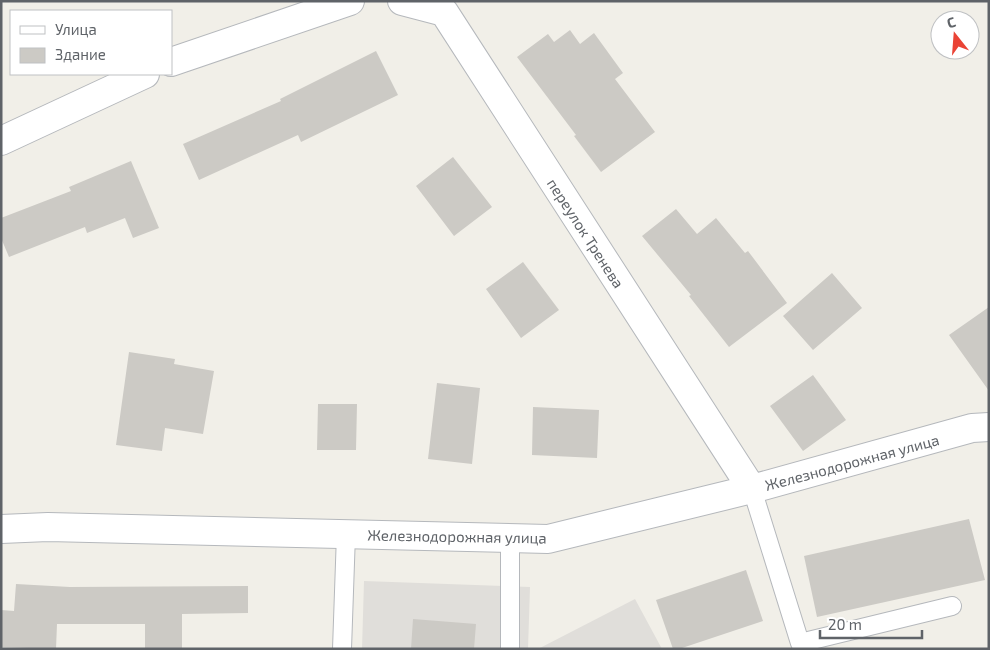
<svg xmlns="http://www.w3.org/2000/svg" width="990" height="650" font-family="'Exo 2',sans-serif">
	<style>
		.industrial { fill: #e0deda }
		.building { fill: #cccac5 }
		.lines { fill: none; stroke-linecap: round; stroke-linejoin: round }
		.lane-casing { stroke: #b5b8bc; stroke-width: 20 }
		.street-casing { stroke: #b5b8bc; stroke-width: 30 }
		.lane { stroke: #fff; stroke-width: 18 }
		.street { stroke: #fff; stroke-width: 28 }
		.labels { text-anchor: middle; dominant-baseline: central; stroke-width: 4.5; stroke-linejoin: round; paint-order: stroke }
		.street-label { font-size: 15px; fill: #5f6368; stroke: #fff }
	</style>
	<rect width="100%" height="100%" fill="#f1efe8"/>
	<path class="industrial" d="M364,581L530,587L528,649H362Z
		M635,599L662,649H538Z"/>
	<path class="building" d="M570,30L580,44L594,33L623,73L615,79L655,132L601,172L574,136L576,135L517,57L548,34L554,42Z
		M376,51L398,95L301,142L298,135L199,180L183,144L281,101L280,99Z
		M453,157L492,207L454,236L416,186Z
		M131,161L159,228L133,238L125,218L87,233L85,227L9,257L1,238V218L71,191L69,187Z
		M676,209L697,234L716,218L745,253L748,251L787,303L729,347L689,296L691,295L642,236Z
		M523,262L559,310L521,338L486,289Z
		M832,273L862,308L813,350L783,316Z
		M989,307V391L949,335Z
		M129,352L175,359L174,364L214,371L203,434L165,428L162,451L116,445Z
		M813,375L846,420L803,451L770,406Z
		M437,383L480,388L472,464L428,459Z
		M318,404H357L356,450H317Z
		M533,407L599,410L597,458L532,455Z
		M969,519L985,580L817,617L804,556Z
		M746,570L763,621L679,649H673L656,600Z
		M16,584L70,587L248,586V613L182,614V649H145V624H57L56,649L1,647V610L14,611Z
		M413,619L476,624L474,649H411Z"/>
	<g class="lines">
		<defs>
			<path id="lane" d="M752,489L800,643L952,606
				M342,649L346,534
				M510,649V538"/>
			<path id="street" d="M402,1L444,12L752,489
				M171,62L350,1
				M1,141L145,74
				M1,529L48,527L548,539L752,489L972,428L989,427"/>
		</defs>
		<use href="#lane" class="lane-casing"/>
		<use href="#street" class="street-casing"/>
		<use href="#lane" class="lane"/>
		<use href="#street" class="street"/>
	</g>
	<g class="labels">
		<g class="street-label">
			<text transform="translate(586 233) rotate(57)">переулок Тренева</text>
			<text transform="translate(852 462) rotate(-15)">Железнодорожная улица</text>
			<text transform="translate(457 536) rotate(1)">Железнодорожная улица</text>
		</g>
	</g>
	<rect width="990" height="650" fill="none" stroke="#5f6368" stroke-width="5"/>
	<rect x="10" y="10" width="162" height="65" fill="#ffffff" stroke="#bfc1c3"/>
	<rect x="20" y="26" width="25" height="8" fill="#ffffff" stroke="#bfc1c3"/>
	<text x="55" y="35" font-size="15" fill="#5f6368">Улица</text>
	<rect x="20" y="48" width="25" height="15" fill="#cccac5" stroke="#bfc1c3"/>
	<text x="55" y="60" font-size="15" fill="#5f6368">Здание</text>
	<g transform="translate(955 35) rotate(343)"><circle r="24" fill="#ffffff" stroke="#bfc1c3"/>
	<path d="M0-4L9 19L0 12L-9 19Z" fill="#ea4335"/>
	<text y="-8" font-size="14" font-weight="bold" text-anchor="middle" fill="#5f6368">С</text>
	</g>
	<path d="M820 630v8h102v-8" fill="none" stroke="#5f6368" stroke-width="2.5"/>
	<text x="828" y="630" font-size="15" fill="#5f6368" stroke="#ffffff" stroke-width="4" paint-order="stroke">20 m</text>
</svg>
